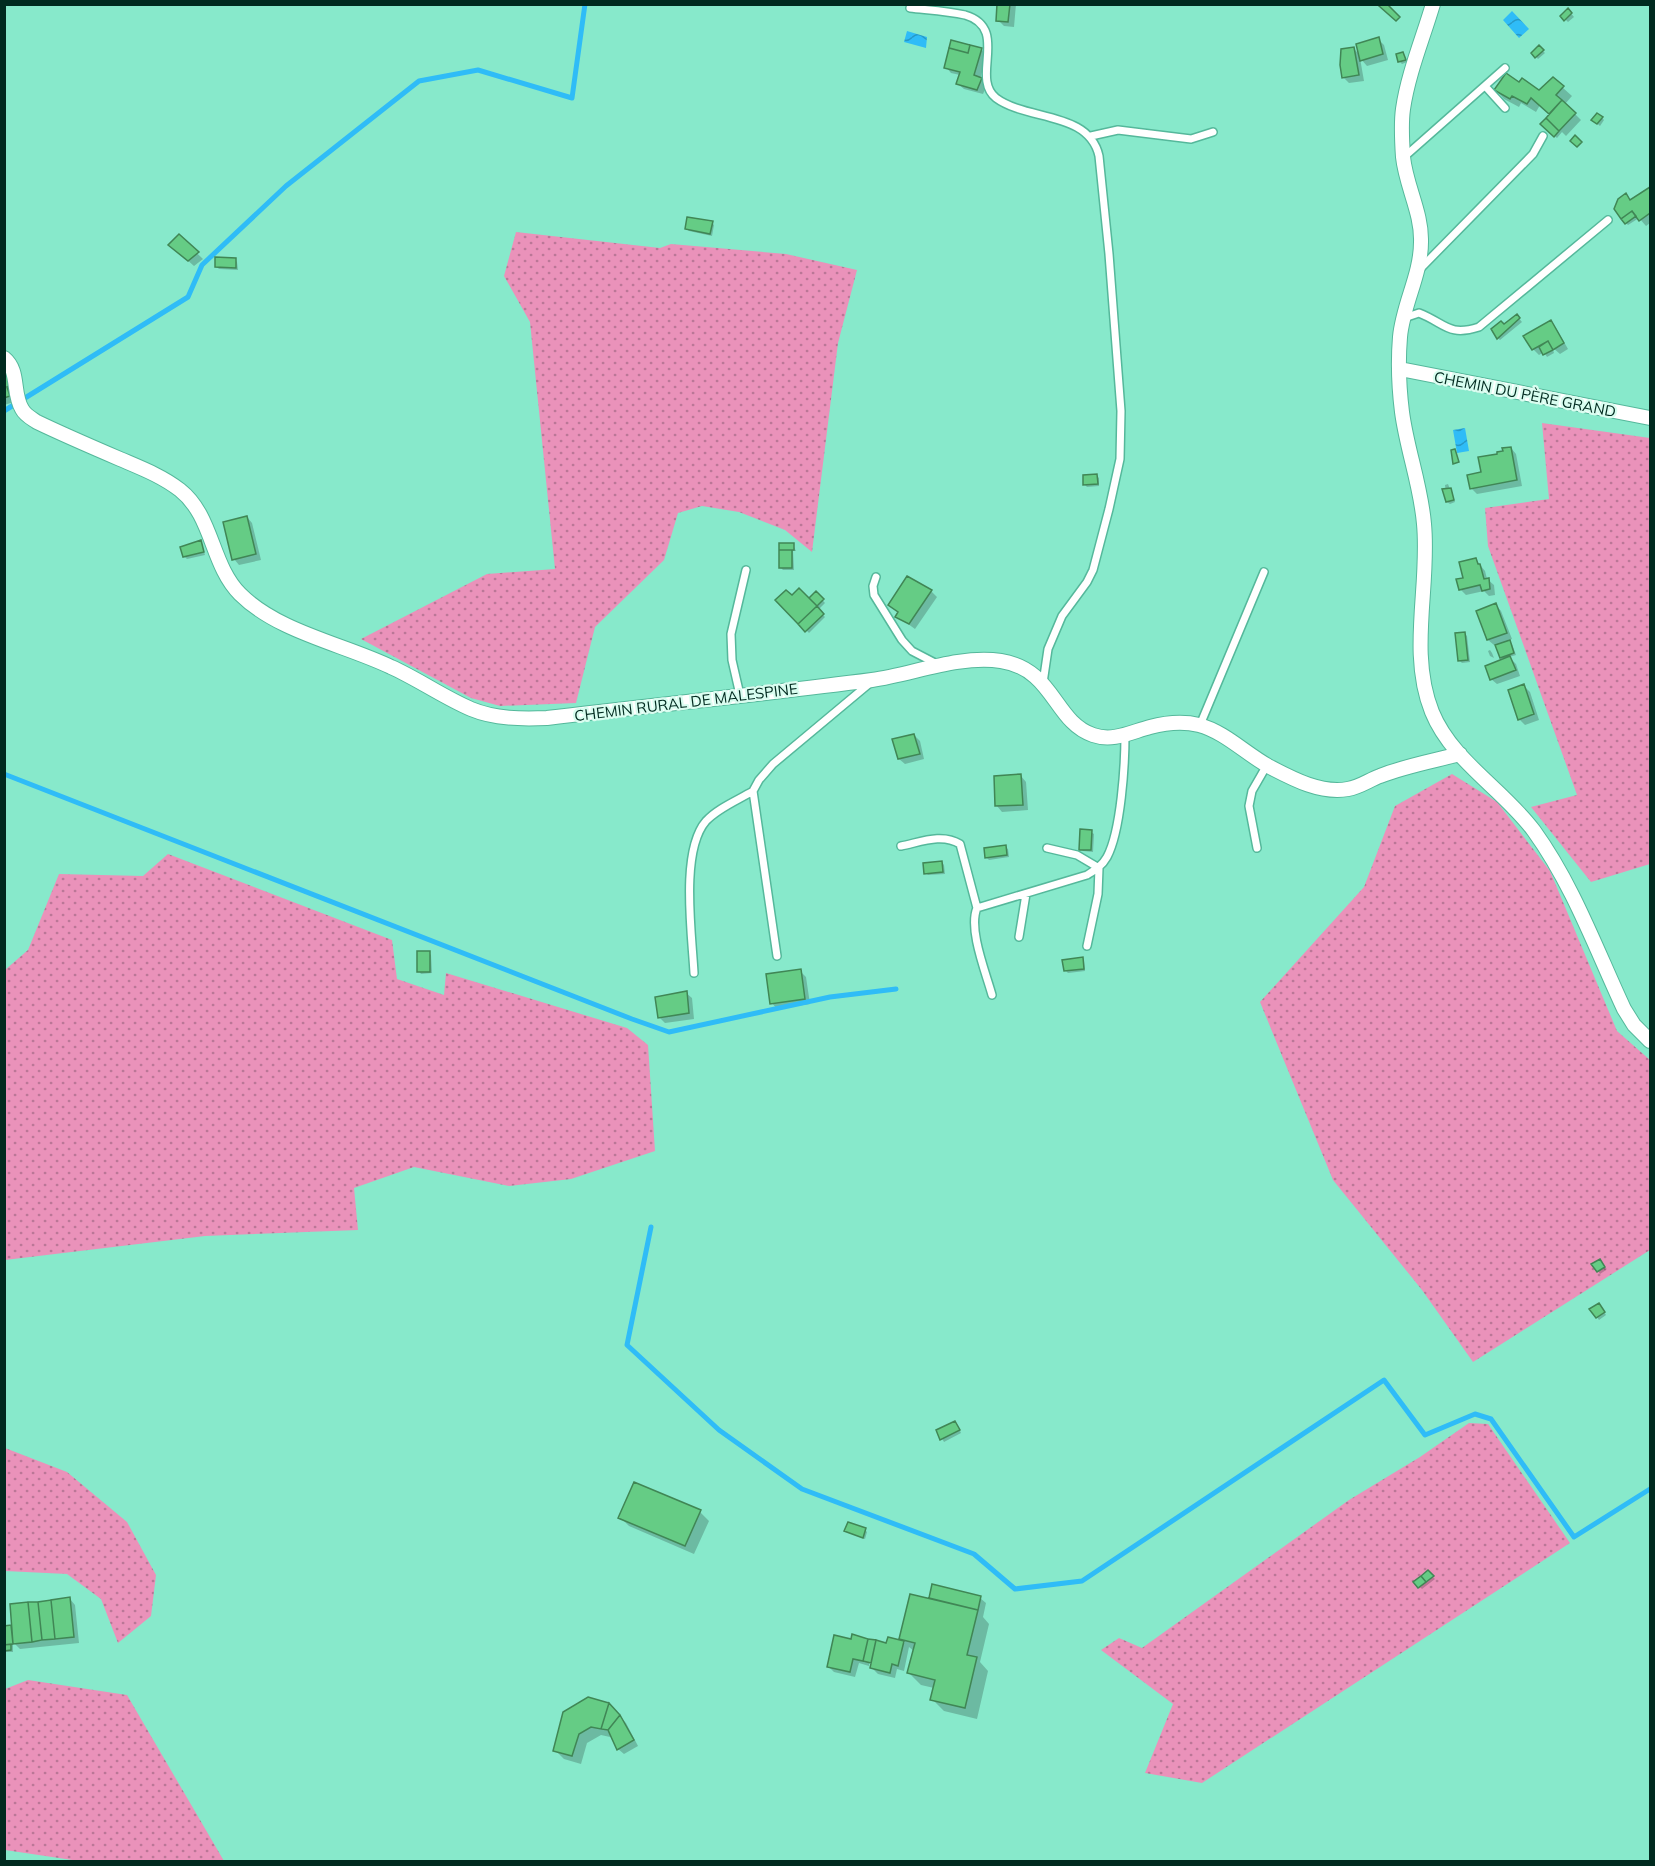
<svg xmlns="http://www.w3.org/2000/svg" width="1655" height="1866" font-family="Mulish,sans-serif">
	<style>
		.grass { fill: url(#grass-dots) }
		.water { fill: url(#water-waves) }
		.shadow { fill: #0003 }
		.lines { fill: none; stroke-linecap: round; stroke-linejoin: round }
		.stream { stroke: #2fbcf7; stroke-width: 5 }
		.building { fill: #65cc85; stroke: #408655; stroke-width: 1.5 }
		.lane-casing { stroke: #55b89b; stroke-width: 10 }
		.street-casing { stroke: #55b89b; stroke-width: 16 }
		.lane { stroke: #fff; stroke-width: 7 }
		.street { stroke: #fff; stroke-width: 14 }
		.labels { text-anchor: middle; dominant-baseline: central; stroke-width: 4.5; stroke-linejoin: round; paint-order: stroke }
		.street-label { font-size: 15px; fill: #002a1f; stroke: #d9fdf0 }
	</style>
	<defs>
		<pattern id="grass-dots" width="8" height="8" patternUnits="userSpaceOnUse" patternTransform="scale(1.5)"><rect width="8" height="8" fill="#ea92ba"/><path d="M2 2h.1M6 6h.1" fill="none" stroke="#bb7797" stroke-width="1.8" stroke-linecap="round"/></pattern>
		<pattern id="water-waves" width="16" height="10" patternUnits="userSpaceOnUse" patternTransform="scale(1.5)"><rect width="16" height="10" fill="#2fbcf7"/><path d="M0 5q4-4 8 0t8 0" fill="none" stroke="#2699c7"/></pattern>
	</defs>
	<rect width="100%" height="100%" fill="#87e9cb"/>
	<path class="grass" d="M516,232L660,248L671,244L786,254L857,270L838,343L812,552L785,530L739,512L702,506L678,513L664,560L595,627L576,703L500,706L471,698L361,639L487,574L555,569L530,322L504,276Z
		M1542,423L1650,438V864L1591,882L1531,807L1577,795L1488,546L1485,508L1549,499Z
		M1452,774L1497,802L1550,871L1617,1031L1650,1060V1250L1473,1362L1422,1290L1333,1180L1260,1002L1364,887L1395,806Z
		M168,854L392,940L397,979L444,995L446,973L627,1028L648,1045L655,1151L571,1179L509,1186L414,1167L354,1188L358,1230L205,1236L5,1260V970L28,950L59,874L143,876Z
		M1469,1423L1488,1424L1570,1543L1202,1783L1145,1773L1173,1704L1101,1650L1119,1638L1142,1648L1349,1500L1420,1457Z
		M5,1448L67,1472L127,1522L156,1575L151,1616L118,1643L101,1599L67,1574L5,1571Z
		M28,1680L127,1695L224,1861H79L5,1850V1689Z"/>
	<path class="water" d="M1512,11L1529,29L1519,38L1503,20Z
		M907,31L927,37L926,48L904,42Z
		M1465,428L1469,451L1457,453L1453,430Z"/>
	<path class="shadow" d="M999,4H1016L1014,27L1004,26L998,20Z
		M1568,10L1574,17L1568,22L1562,16Z
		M1378,39L1384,45L1388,60L1367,66L1360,58L1364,81L1349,83L1343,77L1353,48L1360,55Z
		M1539,47L1545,53L1538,59L1533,53Z
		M981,49L987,55L980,79L987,85L983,94L964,89L958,84L960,75L951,73L946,67Z
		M1403,53L1407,62L1402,64L1400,62Z
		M1553,79L1572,96L1565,104L1581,120L1566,136L1562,132L1557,138L1542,124L1551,115L1540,105L1536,112L1521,103L1519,107L1504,99L1496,90L1519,84L1539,92Z
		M1602,118L1604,120L1600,126L1593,120Z
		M1650,189V223L1646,226L1639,218L1628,225L1626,223V195L1631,201Z
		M712,223L714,225L712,236L689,231L686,228Z
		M179,236L203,259L194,266L176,250Z
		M235,260L237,262L238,270L219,269L216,266Z
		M1517,316L1522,322L1500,340L1495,335Z
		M1550,322L1556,328L1568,349L1560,354L1552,347L1554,353L1547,357L1544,352L1539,355L1533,349Z
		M7,373L14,402L4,405V374Z
		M1511,448L1516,454L1522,486L1477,494L1471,488L1498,455Z
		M1096,475L1099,478V486L1087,487L1085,485Z
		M1448,484L1455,502L1450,504L1447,502L1445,485Z
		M247,517L252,523L261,560L239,565L234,559Z
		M201,542L205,555L187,559L184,556Z
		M793,545L796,551H793L794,570H783L780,567Z
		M1476,560L1485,571L1487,579L1494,585L1495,595L1489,596L1484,591L1466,595L1460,589Z
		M931,591L937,597L915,629L897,616Z
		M816,593L825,603L818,610L825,617L809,633L777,600L792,597L809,600Z
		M1496,605L1501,611L1512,639L1508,640L1512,644L1516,655L1509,657L1516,664L1520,676L1497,684L1491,679L1504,660L1497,644L1494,645L1488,640L1478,612Z
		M1465,634L1467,636L1470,662L1462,663L1459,660Z
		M1490,650L1492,653L1494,658L1490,656L1488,651Z
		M1524,686L1530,692L1539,720L1525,725L1519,719Z
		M914,735L920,741L924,759L905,764L899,759Z
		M1021,776L1026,782L1028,810L1002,812L997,806Z
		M1091,832L1094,834L1093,852L1083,851L1081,849Z
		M1005,847L1008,849L1009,857L989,860L987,858Z
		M942,862L944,865L945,874L928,875L926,873Z
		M429,953L431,955L432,973L421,974L419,971Z
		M1082,959L1084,961L1085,971L1068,973L1065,970Z
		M800,971L806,977L810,1004L777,1009L772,1003Z
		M686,993L692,998L694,1019L665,1023L660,1018Z
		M1602,1263L1606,1270L1600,1274L1598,1271Z
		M1601,1307L1606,1315L1599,1320L1591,1309Z
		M957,1425L961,1433L944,1442L938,1431Z
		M700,1512L709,1521L694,1554L629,1526L620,1517Z
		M865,1530L867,1532L865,1539L846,1531Z
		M1428,1572L1435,1579L1422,1589L1415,1582Z
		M930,1598H980L986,1603L983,1617L989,1624L980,1662L988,1671L977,1719L944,1711L932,1699L934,1688L921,1685L909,1673L914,1651L909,1647L904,1671L897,1669L895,1678L878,1674L872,1668L873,1664L869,1663V1666L859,1663L855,1677L834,1672L829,1667L852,1641H876L887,1645L889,1639L905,1643L901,1638L933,1601Z
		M70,1599L75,1605L79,1643L20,1649L13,1642V1652H4V1627H10L13,1630Z
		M608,1704L626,1723L638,1746L624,1754L618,1749L611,1734L610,1737L601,1735L587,1743L581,1764L564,1759L555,1750Z"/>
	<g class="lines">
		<path class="stream" d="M4,411L188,297L202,265L286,186L419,81L478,70L572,98L585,4
			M4,774L632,1019L669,1032L830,997L896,989
			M651,1227L627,1345L719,1430L802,1489L974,1554L1015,1589L1082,1581L1384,1380L1425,1435L1475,1414L1491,1419L1574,1537L1650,1489"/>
	</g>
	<path class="building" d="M997,4H1010L1008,22L996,21Z
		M1381,4H1387L1400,17L1396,21L1379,6Z
		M1568,8L1572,13L1564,21L1560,16Z
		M1379,37L1383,54L1360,61L1356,44Z
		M951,40L970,45L968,53L949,48Z
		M970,45L982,48L974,75L982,78L977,90L956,84L960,72L944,68L949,48L968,53Z
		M1539,45L1544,50L1535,58L1531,53Z
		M1354,47L1359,75L1342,78L1340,65L1341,49Z
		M1403,52L1406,60L1398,62L1396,54Z
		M1506,73L1519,82L1522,78L1539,90L1553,77L1564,86L1556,95L1562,100L1549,114L1531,98L1527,104L1512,96L1510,99L1494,90Z
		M1562,100L1576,113L1559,131L1546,118Z
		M1597,113L1603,117L1597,124L1591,120Z
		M1546,118L1559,131L1554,137L1540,124Z
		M1575,135L1582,142L1577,147L1570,141Z
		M1650,187V213L1639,221L1632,211L1621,219L1614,209L1618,199L1626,193L1630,200Z
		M1632,211L1636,216L1625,224L1621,219Z
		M687,217L713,221L710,234L685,229Z
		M179,234L199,252L188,261L168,245Z
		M215,257L236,258V268L215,267Z
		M1517,314L1520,318L1497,339L1491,329L1501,321L1504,324Z
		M1551,320L1564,343L1553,350L1548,341L1532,350L1523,336Z
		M1548,341L1553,350L1543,355L1539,347Z
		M7,371L12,385L7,387L10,396L4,398V372Z
		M1511,447L1517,480L1470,489L1467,475L1481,472L1478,457L1497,454V452L1503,451L1502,448Z
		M1455,449L1459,462L1453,464L1451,450Z
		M1097,474L1098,484L1083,485V475Z
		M1451,488L1454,500L1446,502L1442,489Z
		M247,516L256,554L232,560L223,522Z
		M201,540L204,552L183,557L180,547Z
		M779,543H794V550H779Z
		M779,550H792V568H779Z
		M1476,558L1478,564H1480L1484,579L1489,578L1490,589L1482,591L1480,585L1459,590L1456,579L1463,578L1459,562Z
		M907,576L932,590L909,624L895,617L898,612L888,605Z
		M799,588L817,606L798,624L775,600L786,590L792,595Z
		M816,591L824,599L817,606L809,598Z
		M1496,603L1507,633L1487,640L1476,611Z
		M817,606L824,614L805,632L798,624Z
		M1465,632L1468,660L1458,661L1455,633Z
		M1510,640L1514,653L1500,658L1495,645Z
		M1510,656L1516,670L1490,680L1485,666Z
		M1524,684L1534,714L1518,720L1508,690Z
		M914,734L920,754L898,759L892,739Z
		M1021,774L1023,805L995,806L994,776Z
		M1080,829L1092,830L1091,850H1079Z
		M1006,845L1007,855L985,858L984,848Z
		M942,861L943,872L924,874L923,863Z
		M417,951H430V972H417Z
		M1083,957L1084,969L1064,971L1062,960Z
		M801,969L805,999L770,1004L766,974Z
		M687,991L689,1013L658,1018L655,997Z
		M1600,1259L1605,1267L1597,1272L1591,1264Z
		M1599,1303L1605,1312L1596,1318L1589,1309Z
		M955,1421L960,1430L940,1440L936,1430Z
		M634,1482L701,1510L685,1546L618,1518Z
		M848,1522L866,1528L863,1538L844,1531Z
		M1428,1570L1434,1576L1426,1582L1421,1576Z
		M1421,1576L1426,1582L1418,1588L1413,1582Z
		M932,1584L981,1596L978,1610L929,1598Z
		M910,1594L978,1610L967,1655L977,1657L965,1708L930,1700L935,1680L907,1673L915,1643L899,1639Z
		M70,1597L74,1637L55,1639L51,1600Z
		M51,1600L55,1639L42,1640L38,1602Z
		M28,1602H38L42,1640L32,1642Z
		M28,1602L32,1642L13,1644L10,1604Z
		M11,1625L13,1644L4,1645V1626Z
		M852,1634L868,1639L863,1661L853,1659L850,1672L827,1667L834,1635L851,1639Z
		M888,1637L904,1641L898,1666L892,1664L890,1673L870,1668L876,1640L886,1643Z
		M868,1639L876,1640L871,1663L863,1661Z
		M11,1644V1650L4,1651V1645Z
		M588,1697L609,1703L601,1729L591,1727L579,1734L572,1756L553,1751L563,1712Z
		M609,1703L620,1715L608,1730L601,1729Z
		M620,1715L634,1740L617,1750L608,1730Z"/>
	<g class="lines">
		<defs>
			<path id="lane" d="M910,8C928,10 948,11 965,15C1010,28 970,78 996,98C1027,121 1089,111 1099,156L1109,254L1121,411L1120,459L1109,509L1093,570L1087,582L1062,616L1048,649L1043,683
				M1485,86L1505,108
				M1091,136L1118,130L1191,139L1213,132
				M1403,158L1505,68
				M1420,269L1533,154L1543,136
				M1404,318L1419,313C1445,323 1448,337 1479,327L1608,220
				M876,577L873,586L874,595L902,640L912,651L937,664
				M740,695L732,660L731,634L746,570
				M1200,725L1264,572
				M753,791L759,780L773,764L870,683
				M901,846C921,842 942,833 960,844L977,908
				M1047,848L1077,855L1099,868L1098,894L1087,946
				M1257,848L1249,806L1252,791L1267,765
				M1019,937L1026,894
				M694,973C692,934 680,851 706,821C718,808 738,800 753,791L777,956
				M992,995C986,973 968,929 977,908L1087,875C1095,870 1102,866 1107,857C1121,831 1125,765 1125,735"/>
			<path id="street" d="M1433,4C1423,38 1408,74 1403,109C1401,123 1402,142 1403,157C1406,186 1422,213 1421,242C1421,275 1403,304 1400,337C1398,361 1399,388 1402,412C1407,450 1421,486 1424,524C1430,586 1408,652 1432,712C1452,761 1503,789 1534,831C1573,885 1596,949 1624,1009L1634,1025L1650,1041
				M4,358C20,371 12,393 22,409C25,415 31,418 37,422C64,435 92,447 120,459C141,468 162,476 180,490C213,516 211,565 240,594C278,632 343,644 391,667C418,679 443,697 471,709C495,719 522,719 547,718C655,705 764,694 872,680C914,674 958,655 1001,661C1054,669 1054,722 1093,735C1113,742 1131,732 1150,727C1165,723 1183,721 1199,725C1225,732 1246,754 1270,767C1293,779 1321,794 1348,789C1360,787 1369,780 1380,776C1405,766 1433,761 1460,754
				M1400,369L1650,418"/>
		</defs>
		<use href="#lane" class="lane-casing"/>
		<use href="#street" class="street-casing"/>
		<use href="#lane" class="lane"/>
		<use href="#street" class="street"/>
	</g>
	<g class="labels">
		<g class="street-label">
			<text transform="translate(1525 394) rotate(11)">CHEMIN DU PÈRE GRAND</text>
			<text transform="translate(686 702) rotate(-7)">CHEMIN RURAL DE MALESPINE</text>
		</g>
	</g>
	<rect width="1655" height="1866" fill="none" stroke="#002a1f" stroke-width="12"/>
</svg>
